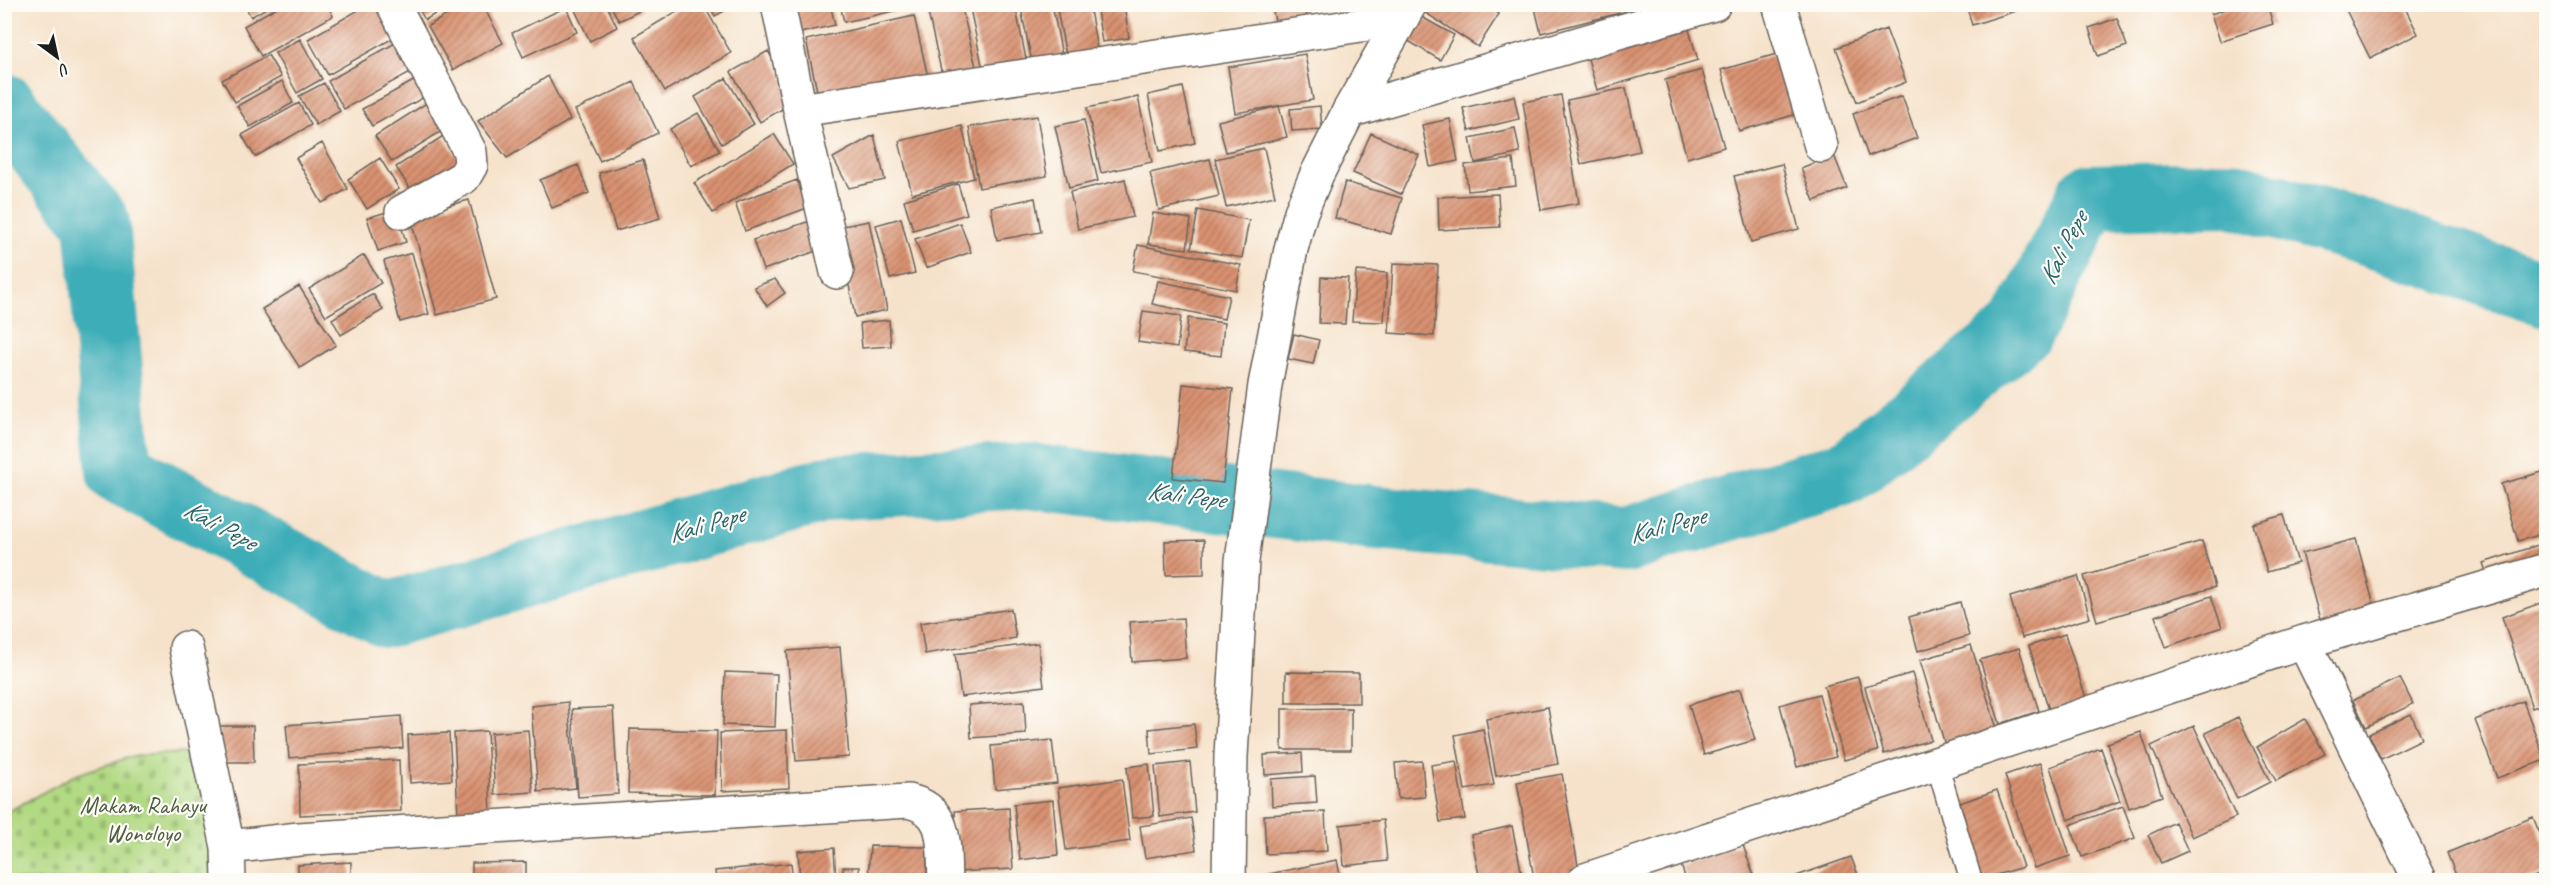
<svg xmlns="http://www.w3.org/2000/svg" width="2551" height="885" font-family="Caveat,sans-serif">
	<style>
		.cemetery { fill: url(#cemetery-stones); stroke: #677a50; stroke-width: 1.5 }
		.lines { fill: none; stroke-linecap: round; stroke-linejoin: round }
		.river { stroke: #3dadb8; stroke-width: 66 }
		.building { fill: url(#building-hatch) }
		.service-casing { stroke: #686159; stroke-width: 24 }
		.minor-casing { stroke: #686159; stroke-width: 36 }
		.secondary-casing { stroke: #686159; stroke-width: 36 }
		.service { stroke: #fff; stroke-width: 21 }
		.minor { stroke: #fff; stroke-width: 33 }
		.secondary { stroke: #fff; stroke-width: 33 }
		.labels { text-anchor: middle; dominant-baseline: central; stroke-width: 4.5; stroke-linejoin: round; paint-order: stroke }
		.park-label { font-size: 24px; fill: #505e40; stroke: #fdfcf7 }
		.water-label { font-size: 26px; font-style: italic; fill: #2c646a; stroke: #fdfcf7 }
	</style>
	<defs>
		<pattern id="cemetery-stones" width="16" height="16" patternUnits="userSpaceOnUse" patternTransform="scale(1.5)"><rect width="16" height="16" fill="#b2d983"/><path d="M2 7V4a2 2 0 0 1 4 0v3zM10 15v-3a2 2 0 0 1 4 0v3z" fill="#98ba71"/></pattern>
		<pattern id="building-hatch" width="6" height="6" patternUnits="userSpaceOnUse" patternTransform="scale(1.5)"><rect width="6" height="6" fill="#d99271"/><path d="M-1 1l2-2M0 6l6-6M5 7l2-2" fill="none" stroke="#af765c"/></pattern>
	</defs>
	<rect width="100%" height="100%" fill="#fdfcf7"/>
	<filter id="ink" filterUnits="userSpaceOnUse"><feTurbulence type="fractalNoise" baseFrequency=".0167" numOctaves="2"/><feDisplacementMap in="SourceGraphic" scale="12" xChannelSelector="R" yChannelSelector="G"/><feConvolveMatrix kernelMatrix="1 2 1 2 8 2 1 2 1" color-interpolation-filters="sRGB"/></filter>
	<filter id="wash" filterUnits="userSpaceOnUse"><feTurbulence type="fractalNoise" baseFrequency=".008" numOctaves="4" result="noise"/><feDisplacementMap in="SourceGraphic" scale="24" xChannelSelector="R" yChannelSelector="G"/><feGaussianBlur stdDeviation="1.35" result="paint"/><feColorMatrix in="noise" values="0 0 0 0 0 0 0 0 0 0 0 0 0 0 0 0 0 1.4 0 .05"/><feComposite in="paint" operator="in"/></filter>
	<g filter="url(#wash)">
		<rect width="100%" height="100%" fill="#f6e2ca"/>
		<path class="cemetery" d="M196,752L220,880H5V813L75,775L133,756Z"/>
		<g class="lines">
			<path class="river" d="M4,106L97,222L119,471L387,615L835,487L1027,476L1375,518L1626,540L1847,472L2022,329L2089,197L2230,194L2360,231L2546,294"/>
		</g>
		<g id="blocks">
			<path class="building" d="M244,4H273L251,17Z
				M282,4H327L333,16L261,56L244,26Z
				M369,4H377L395,37L328,75L308,39Z
				M416,4H452L425,20Z
				M466,4H482L503,43L453,70L428,26Z
				M572,4H606L617,27L590,41Z
				M610,4H639L641,10L619,21Z
				M689,4H703L731,53L665,91L634,37Z
				M794,4H830L835,25L800,33Z
				M840,4H912L913,7L844,22Z
				M926,4H961L977,71L943,79Z
				M969,4H1015L1027,64L984,74Z
				M1020,4H1052L1064,66L1034,72Z
				M1056,4H1089L1098,54L1067,61Z
				M1096,4H1124L1129,38L1102,42Z
				M1271,4H1304L1310,29L1279,37Z
				M1412,4H1484L1499,14L1478,47Z
				M1534,4H1634L1635,9L1541,33Z
				M1966,4H2014L2016,11L1972,25Z
				M2240,4H2267L2273,24L2220,41L2211,14Z
				M2343,4H2403L2418,34L2370,58Z
				M709,5H736L715,16Z
				M566,7L577,32L523,57L512,33Z
				M1418,15L1454,35L1440,60L1405,39Z
				M914,16L928,77L819,100L806,40Z
				M2117,18L2127,46L2098,56L2089,28Z
				M1687,23L1698,60L1597,90L1586,52Z
				M1886,29L1906,82L1857,102L1836,48Z
				M300,39L322,79L297,93L275,53Z
				M397,42L414,70L344,109L328,81Z
				M768,51L796,101L760,122L731,72Z
				M1780,53L1797,114L1739,131L1721,70Z
				M1305,54L1313,100L1235,113L1228,67Z
				M268,55L281,77L235,102L222,80Z
				M1702,70L1724,147L1687,158L1665,80Z
				M548,76L570,120L507,158L478,121Z
				M419,78L437,90L372,126L362,109Z
				M726,78L754,124L722,144L695,97Z
				M282,81L293,103L250,127L237,106Z
				M634,82L658,133L600,161L575,110Z
				M324,83L340,111L316,125L299,96Z
				M1183,87L1195,143L1160,151L1148,95Z
				M1626,88L1640,151L1581,164L1567,100Z
				M1561,95L1579,203L1541,210L1523,102Z
				M1514,96L1519,119L1469,131L1463,108Z
				M1902,96L1917,138L1868,156L1853,114Z
				M1138,97L1152,162L1101,173L1087,108Z
				M428,102L445,129L392,162L375,136Z
				M299,103L311,125L255,157L242,135Z
				M1279,106L1287,137L1226,152L1218,121Z
				M1320,106L1322,129L1292,131L1290,109Z
				M698,113L720,151L691,166L670,129Z
				M1037,116L1047,176L979,188L969,127Z
				M1450,119L1458,161L1430,167L1422,125Z
				M1084,120L1098,181L1069,188L1055,126Z
				M962,126L974,178L912,194L899,141Z
				M1515,128L1520,153L1475,163L1470,138Z
				M1371,133L1419,155L1401,194L1353,173Z
				M774,134L793,164L713,213L694,183Z
				M874,135L885,180L849,188L833,158Z
				M443,136L460,161L412,192L396,167Z
				M322,143L348,189L322,203L296,158Z
				M1264,148L1275,196L1226,207L1215,159Z
				M1834,155L1847,188L1814,201L1801,168Z
				M380,158L399,189L367,209L348,179Z
				M1210,159L1219,196L1159,210L1150,173Z
				M1513,159L1516,186L1468,191L1465,165Z
				M643,160L660,218L616,231L599,173Z
				M1782,164L1799,229L1751,242L1734,176Z
				M578,165L589,193L552,208L540,180Z
				M1125,179L1133,217L1078,229L1070,192Z
				M797,180L807,208L745,231L735,203Z
				M1345,182L1402,198L1391,234L1335,218Z
				M958,184L967,214L913,230L904,200Z
				M1498,194L1500,227L1439,230L1438,197Z
				M1035,198L1041,232L997,240L991,207Z
				M469,200L496,299L437,315L410,216Z
				M396,209L406,242L378,251L367,218Z
				M1198,210L1249,220L1242,258L1191,249Z
				M1153,213L1191,219L1187,249L1148,244Z
				M901,218L915,273L890,279L876,225Z
				M810,221L819,250L763,270L753,240Z
				M869,221L887,310L855,317L838,227Z
				M960,223L971,252L926,268L915,239Z
				M1138,245L1241,265L1236,290L1133,271Z
				M412,253L429,314L400,322L384,261Z
				M364,255L381,283L326,316L309,289Z
				M1393,263L1438,265L1434,336L1389,333Z
				M1356,271L1387,273L1384,322L1352,321Z
				M1321,277L1348,278L1345,324L1319,323Z
				M775,279L785,293L767,306L754,287Z
				M1158,281L1229,296L1224,319L1152,304Z
				M299,286L336,345L300,368L262,309Z
				M373,294L383,310L341,335L332,319Z
				M1143,311L1181,316L1177,348L1138,342Z
				M1188,318L1224,323L1221,356L1184,352Z
				M889,320L891,346L862,348L860,323Z
				M1294,334L1319,340L1313,364L1288,359Z
				M1183,384L1233,389L1223,483L1173,478Z
				M2542,472L2546,485V533L2518,541L2501,484Z
				M2284,515L2298,563L2267,572L2253,524Z
				M2356,539L2376,613L2322,627L2302,553Z
				M1204,540V574L1166,575L1165,541Z
				M2202,541L2215,587L2097,621L2084,576Z
				M2544,543L2546,563L2490,582L2483,563Z
				M2078,576L2090,618L2022,638L2010,597Z
				M2211,596L2222,627L2166,647L2155,616Z
				M2546,601V703L2532,708L2502,617Z
				M1960,602L1969,636L1918,651L1909,617Z
				M1011,609L1016,638L925,654L920,623Z
				M1183,618L1186,658L1132,662L1129,622Z
				M2065,634L2087,701L2050,713L2029,646Z
				M1038,643L1044,686L961,697L955,654Z
				M1971,645L1997,729L1945,745L1920,660Z
				M840,647L849,757L796,761L787,651Z
				M2019,648L2039,711L2000,724L1980,660Z
				M725,672L777,674L775,727L723,725Z
				M1286,672L1359,673V703H1286Z
				M1912,673L1931,740L1884,754L1865,687Z
				M1858,677L1878,751L1844,760L1824,686Z
				M2400,678L2413,704L2366,727L2353,700Z
				M1740,689L1755,740L1704,755L1689,705Z
				M1819,694L1836,757L1797,767L1780,705Z
				M1024,701L1026,734L971,738L969,705Z
				M2523,701L2545,760L2497,778L2475,720Z
				M568,702L576,788L538,792L531,706Z
				M613,707L618,794L578,797L572,709Z
				M1548,707L1558,764L1496,776L1486,719Z
				M1351,708V750H1282V709Z
				M2546,713V733L2540,715Z
				M2411,714L2422,739L2381,759L2369,734Z
				M401,716L403,748L289,758L286,725Z
				M2238,717L2270,782L2237,799L2205,733Z
				M2305,719L2325,754L2276,781L2257,747Z
				M1194,724L1197,749L1151,754L1149,729Z
				M219,726H253L254,762H219Z
				M2194,726L2236,817L2192,837L2151,746Z
				M630,729L717,731L715,795L628,793Z
				M1483,729L1494,785L1465,790L1455,735Z
				M528,730L533,792L495,795L491,733Z
				M787,730L789,788L722,791L720,733Z
				M487,731L491,813L458,815L454,733Z
				M2141,732L2162,796L2129,808L2107,743Z
				M449,733L452,780L410,783L408,735Z
				M1052,740L1057,783L995,789L991,746Z
				M2101,748L2120,801L2068,820L2050,767Z
				M1302,753L1303,772L1265,775L1264,755Z
				M399,760L401,811L300,815L299,764Z
				M1422,761L1425,797L1398,799L1395,763Z
				M1456,761L1465,819L1440,822L1431,765Z
				M1190,762L1195,812L1160,817L1155,766Z
				M2040,763L2070,856L2034,868L2005,775Z
				M1149,764L1154,816L1132,818L1127,767Z
				M1562,774L1579,871L1534,879L1517,782Z
				M1315,776L1317,803L1272,806L1271,779Z
				M1122,779L1130,841L1066,850L1058,788Z
				M1997,790L2023,867L1979,880L1954,805Z
				M1053,800L1058,855L1020,860L1014,804Z
				M2123,806L2135,838L2082,857L2070,825Z
				M1009,808L1013,869L958,872L955,811Z
				M1325,812L1327,851L1266,854L1264,815Z
				M2533,817L2546,849V872L2526,880H2458L2447,853Z
				M1191,818L1196,850L1145,858L1140,826Z
				M1383,820L1387,861L1344,866L1340,825Z
				M2175,822L2188,851L2161,863L2148,835Z
				M1512,826L1523,880H1480L1471,835Z
				M1743,845L1755,880H1686L1681,865Z
				M870,846L927,847V880H868Z
				M834,848L836,880H800L798,851Z
				M1851,857L1860,880H1785Z
				M1337,860L1341,880H1260L1259,876Z
				M351,862V880H298V865Z
				M526,862V880H472V863Z
				M791,863L793,880H716L715,871Z
				M843,867H859V880H843Z"/>
		</g>
	</g>
	<g filter="url(#ink)">
		<use href="#blocks" fill-opacity="0" stroke="#686159" stroke-width="1.5"/>
		<g class="lines">
			<defs>
				<path id="service" d="M1937,764L1971,880"/>
				<path id="minor" d="M393,4L470,152L471,165L464,177L402,212
					M778,4L800,110L1401,19
					M1779,4L1821,146
					M800,110L837,272
					M1349,111L1714,4
					M2304,642L2420,880
					M186,648L228,847
					M229,880L228,847L299,839L908,801C949,809 943,846 945,880
					M1585,880L2304,642L2546,570"/>
				<path id="secondary" d="M1229,880L1231,756L1242,561L1265,385L1291,249L1301,212L1317,174L1349,111L1410,4"/>
			</defs>
			<use href="#service" class="service-casing"/>
			<use href="#minor" class="minor-casing"/>
			<use href="#secondary" class="secondary-casing"/>
			<use href="#service" class="service"/>
			<use href="#minor" class="minor"/>
			<use href="#secondary" class="secondary"/>
		</g>
	</g>
	<g class="labels">
		<g class="park-label">
			<text x="143" y="805">Makam Rahayu<tspan x="143" dy="28">Wonoloyo</tspan></text>
		</g>
		<g class="water-label">
			<text transform="translate(2063 248) rotate(-63)">Kali Pepe</text>
			<text transform="translate(1186 495) rotate(7)">Kali Pepe</text>
			<text transform="translate(706 524) rotate(-16)">Kali Pepe</text>
			<text transform="translate(220 525) rotate(28)">Kali Pepe</text>
			<text transform="translate(1667 525) rotate(-15)">Kali Pepe</text>
		</g>
	</g>
	<rect width="2551" height="885" fill="none" stroke="#fdfcf7" stroke-width="24"/>
	<g transform="translate(57 57) rotate(147)" stroke="#fdfcf7" stroke-width="4.5" paint-order="stroke">
	<path d="M0-4.5L10 22L0 15L-10 22Z" fill="#1c1c1c"/>
	<text y="-9" font-size="16" font-weight="bold" text-anchor="middle" fill="#1c1c1c">U</text>
	</g>
</svg>
